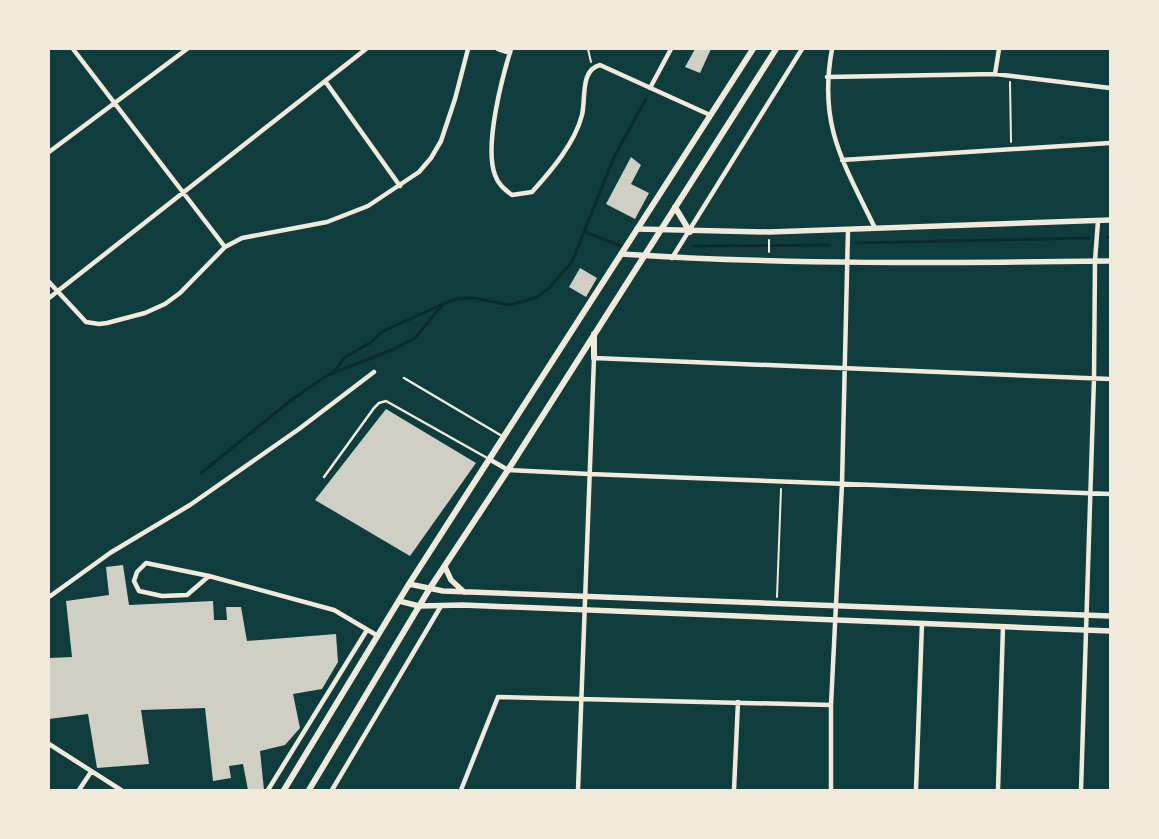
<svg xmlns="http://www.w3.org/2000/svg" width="1159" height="839" font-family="'DejaVu Sans',sans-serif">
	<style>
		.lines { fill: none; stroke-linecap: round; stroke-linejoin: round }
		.stream { stroke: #0a2a2b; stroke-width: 3 }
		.building { fill: #cfcfc3 }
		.path { stroke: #f1e9da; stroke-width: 2 }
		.service { stroke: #f1e9da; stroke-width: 2.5 }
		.minor { stroke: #f1e9da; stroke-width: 4.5 }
		.tertiary { stroke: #f1e9da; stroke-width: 5.5 }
		.secondary { stroke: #f1e9da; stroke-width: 6 }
	</style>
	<rect width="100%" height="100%" fill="#0f3d3e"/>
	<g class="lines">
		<path class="stream" d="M585,232L621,246
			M1107,237H1110
			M856,243L1089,238
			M693,246L829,245
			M334,372L345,357L370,343L383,331L441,305
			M201,473L294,398L328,375L392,350L415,338L443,304L457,299L474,298L510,305L535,298L548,289L572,262L614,157L646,99"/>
	</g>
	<path class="building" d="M695,49H711L700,73L685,67Z
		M631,157L641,165L631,184L649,193L635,219L606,204Z
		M580,268L597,278L586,297L569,287Z
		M386,409L476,463L410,556L315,500Z
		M123,565L129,605L213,601L214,620H227L226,607H241L247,641L336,634L338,662L322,689L293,694L300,728L285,745L260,751L264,790H248L243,764L229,766L231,778L213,781L205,708L141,710L149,764L97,768L88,714L49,719V658L72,657L66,601L109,595L106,567Z"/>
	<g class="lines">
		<path class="path" d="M588,49L591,62
			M1010,82L1011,142
			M769,252V240
			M777,597L781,489"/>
		<path class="service" d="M404,378L502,436
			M324,477L374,408L379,403L386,401L489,459"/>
		<path class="minor" d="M73,49L225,247
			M498,49L510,53
			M511,49C502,78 484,146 495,175C498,184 504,189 512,195L532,192C551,171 575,143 582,115C586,98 580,70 600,65L710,115
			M832,49C818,125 843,162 875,228
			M995,74L999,49
			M827,77L995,74L1110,88
			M325,81L400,186
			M650,88L671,49
			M49,152L187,49
			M842,160L1110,143
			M672,258L802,49
			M49,282L86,322L99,324L107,323L145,313L165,304L180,293L225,247L242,238L327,222L368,206L419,172L431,158L441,141L455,99L468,49
			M49,298L366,49
			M489,459L508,470L589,474L1110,494
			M209,576L187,595L162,596L139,591L134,581L137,572L146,563L209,576L334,610L378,636
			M49,597L110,553L190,505L299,429L374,372
			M49,744L121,790
			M79,790L91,772
			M268,790L367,630
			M332,790L441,606
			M461,790L498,697L831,705
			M578,790L594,358L1110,379
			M734,790L738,702
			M831,790V705L842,484L848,230
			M916,790L922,623
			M998,790L1003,626
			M1081,790L1094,378L1095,261L1098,221"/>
		<path class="tertiary" d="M637,229L769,232L1110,220
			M621,254C784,265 948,263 1110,261
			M445,567L451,580L464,592
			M409,584L443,591L1110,616
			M399,601L419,606L463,605L1110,631"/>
		<path class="secondary" d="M675,207L690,232
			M594,334V358
			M284,790L409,584L753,49
			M309,790L430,588L508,470L776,49"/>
	</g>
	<rect width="1159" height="839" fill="none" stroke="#f1e9da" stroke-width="100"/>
</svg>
